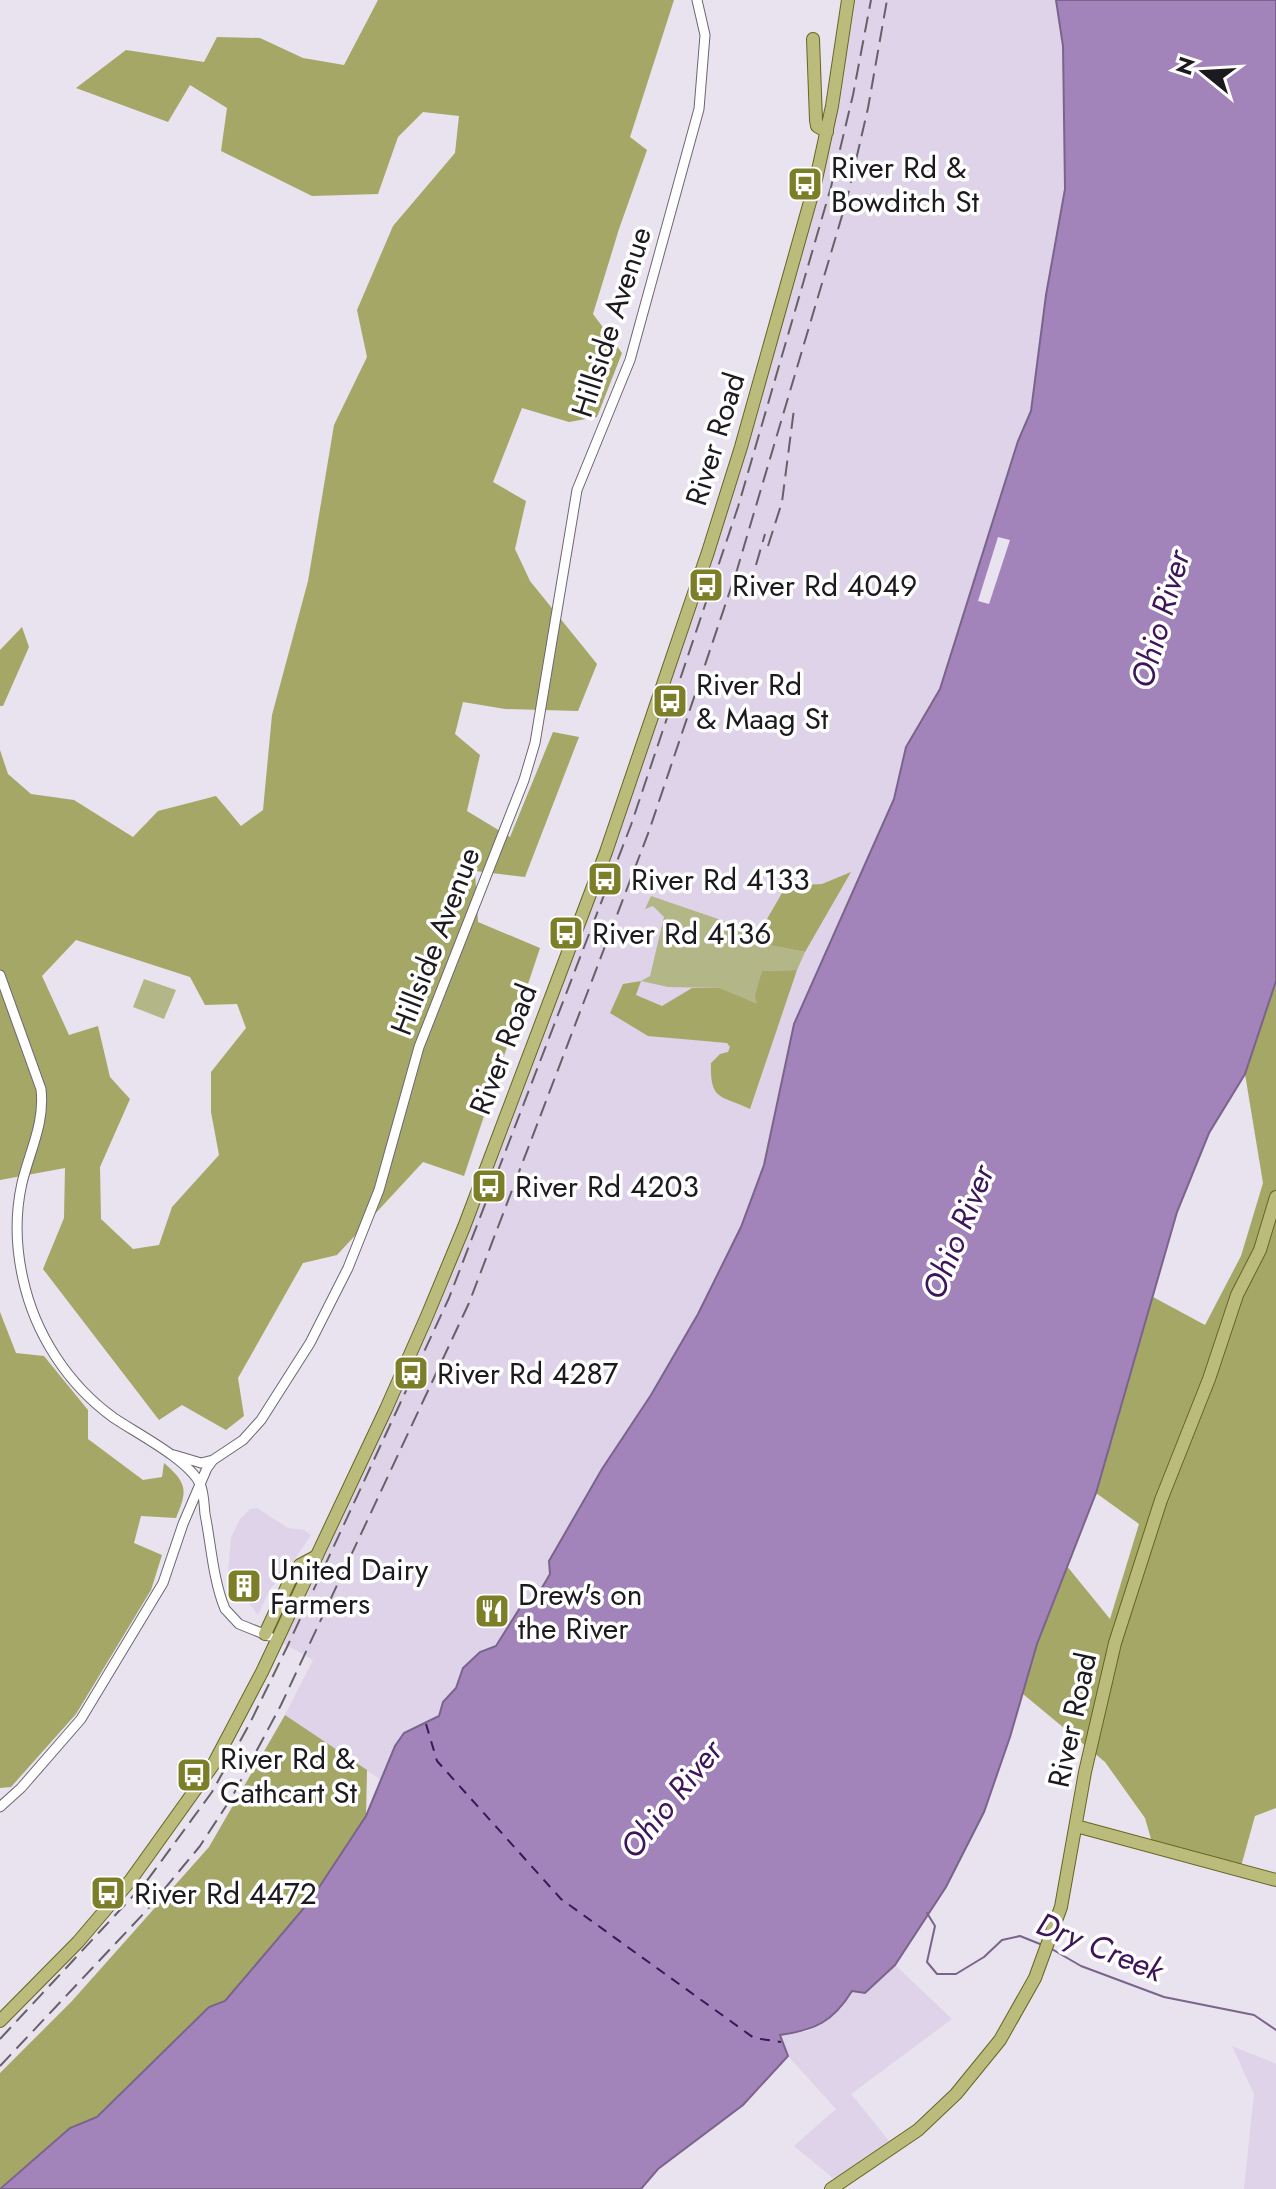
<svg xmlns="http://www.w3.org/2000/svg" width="1276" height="2189" font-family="Jost,sans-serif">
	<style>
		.built { fill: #ded3e8 }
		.green { fill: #b3b687 }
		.forest { fill: #a4a766; fill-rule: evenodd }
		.water { fill: #a284bb; stroke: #7a648c; stroke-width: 2 }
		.pier { fill: #e9e2ef }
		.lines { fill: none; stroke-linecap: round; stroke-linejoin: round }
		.stream { stroke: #7a648c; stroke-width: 2 }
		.ferry { stroke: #3e1559; stroke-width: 2; stroke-dasharray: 10 8; stroke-linecap: butt }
		.minor-casing { stroke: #6d6772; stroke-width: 11 }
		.major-casing { stroke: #666623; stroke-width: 14 }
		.minor { stroke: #fff; stroke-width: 9 }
		.major { stroke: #bbbc7c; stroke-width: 12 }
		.rail { stroke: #666169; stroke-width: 2; stroke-dasharray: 16 8; stroke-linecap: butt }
		.labels { text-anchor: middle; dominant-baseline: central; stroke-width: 7; stroke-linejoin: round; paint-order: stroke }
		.poi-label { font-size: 30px; fill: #1d1a1f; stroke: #fff; text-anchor: start }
		.street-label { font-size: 30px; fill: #1d1a1f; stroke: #fff }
		.water-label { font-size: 32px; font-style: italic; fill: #3e1559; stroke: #fff }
	</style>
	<rect width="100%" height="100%" fill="#e9e2ef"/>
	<path class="built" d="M848,0H1056L1063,46L1065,189L1046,295L1031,411L1018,441L940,689L906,747L894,799L741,1227L698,1314L651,1395L602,1469L549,1561L551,1574L533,1603H523L496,1646L480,1652L463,1668L456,1688L443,1702L439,1716L404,1733L395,1746L381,1780L285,1715L313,1660L276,1639L427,1316L662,692L815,184Z
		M257,1508L288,1528L304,1530L311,1535L284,1575L270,1589L258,1615L228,1574L231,1538L240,1519L250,1509Z
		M895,1965L952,2019L851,2094L894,2147L839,2183L794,2146L836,2109L788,2056L780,2035L809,2031L841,2009L852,1991L865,1992Z
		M1232,2046L1276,2064V2189H1244L1254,2094Z"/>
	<path class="green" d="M651,896L759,933L769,945L805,952L797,970L762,971L757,1005L720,988L668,987L641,981L650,976L664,917L653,906L645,909Z
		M144,979L176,990L164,1019L133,1007Z"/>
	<path class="forest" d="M378,0H674L630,137L647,150L619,229L593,314L622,353L597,417L569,422L522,408L493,482L526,501L515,549L530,581L597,664L578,711L505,709L463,702L455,734L480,755L467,811L510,837L553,732L579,737L525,877L475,871L478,922L540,948L464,1176L423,1162L337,1255L303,1263L238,1378L244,1416L226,1430L182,1405L159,1420L43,1269L64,1218L65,1168L0,1180V750L8,774L31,794L74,800L133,837L158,811L216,796L241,826L263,810L272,715L308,581L334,425L367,357L357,310L393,226L455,153L459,116L423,112L398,137L378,194L312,196L221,151L227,108L190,85L168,122L76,88L126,50L204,62L217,37L260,38L303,58L344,65ZM76,940L190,977L205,1005L237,1004L246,1028L211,1072V1112L219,1155L172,1207L159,1245L133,1249L101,1219L100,1167L130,1099L110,1077L98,1026L69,1035L42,976Z
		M22,627L29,647L3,706H0V650Z
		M851,872L805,952L769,945L759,933L786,886L822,884Z
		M797,970L750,1109C719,1095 710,1100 711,1063L720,1054L728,1052L730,1047L727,1043L648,1036L610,1013L623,984L641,981L636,995L662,1006L692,988H720L757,1004L755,996L762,971Z
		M1276,981V1808L1255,1816L1240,1870L1153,1846L1145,1818L1105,1762L1023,1694L1037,1644L1066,1565L1110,1619L1139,1524L1096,1493L1153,1297L1205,1325L1241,1256L1263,1183L1245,1074Z
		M0,1312L16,1353L44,1356L88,1410V1439L143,1480L162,1477L164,1463C187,1483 188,1490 176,1518L141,1516L134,1543L162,1555L151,1590L76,1714L11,1787L0,1788Z
		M285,1715L367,1770L366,1816L310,1901L225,2001L209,2007L97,2117L70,2128L0,2188V2073L72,2001L209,1847Z"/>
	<path class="water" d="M1056,0H1276V981L1245,1074L1209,1133L1177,1212L1096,1493L1037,1644L1010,1737L984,1812L946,1887L895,1965L865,1993L852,1991C833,2022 815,2030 780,2035L788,2056L743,2105L658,2169L641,2189H0L70,2128L97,2117L209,2007L225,2001L310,1901L366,1816L395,1746L404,1733L439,1716L443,1702L456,1688L463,1668L480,1652L496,1646L523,1603H533L550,1574L549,1561L602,1469L651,1395L698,1314L741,1227L764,1165L794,1024L894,799L906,747L940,689L1018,441L1031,411L1046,295L1065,189L1063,46Z"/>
	<path class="pier" d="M998,537L1010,540L989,604L978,601Z"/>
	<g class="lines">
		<path class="stream" d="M927,1913L935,1926L927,1962L937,1974H956L984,1957L1002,1940L1020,1936L1040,1944
			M1050,1948L1081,1966L1164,1997L1254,2015L1276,2030"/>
		<path class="ferry" d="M426,1724L437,1761L561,1899L754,2038L781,2042"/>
		<defs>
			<path id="minor" d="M0,975L41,1089C45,1123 30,1150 22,1183C15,1214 16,1248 23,1279C35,1334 68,1385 114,1418C136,1433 189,1460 200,1484C204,1492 204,1505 205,1514C211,1544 213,1580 225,1609L239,1624L269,1636
				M174,1455L201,1463L213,1460
				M0,1807L21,1788L81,1719L163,1583L183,1524L207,1468L213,1460L243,1440L261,1420L310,1343L348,1268L379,1190L419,1047L524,780L535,743L577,490L630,360L699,109L705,35L697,0"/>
			<path id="major" d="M813,39L816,120L817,126L827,132
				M265,1634L291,1578L300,1565L317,1556
				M1076,1826L1276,1880
				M0,2021L78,1942L130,1881L213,1765L262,1672L386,1409L427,1316L464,1227L606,852L708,552L741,447L815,184L832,106L848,0
				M831,2189L918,2130L956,2094L1000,2040L1035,1978L1061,1907L1085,1772L1115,1643L1161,1500L1209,1379L1237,1295L1260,1250L1276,1197"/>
		</defs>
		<use href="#minor" class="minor-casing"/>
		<use href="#major" class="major-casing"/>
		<use href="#minor" class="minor"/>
		<use href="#major" class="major"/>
		<path class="rail" d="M768,546L782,502L794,409
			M756,565L765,534
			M0,2039L146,1882L212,1792L250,1723L288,1645L449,1298L631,825L738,507L831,187L853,95L871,0
			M0,2066L147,1910L200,1846L232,1797L281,1705L469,1303L649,831L737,570L847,199L868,108L887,0"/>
	</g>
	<defs>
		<symbol id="bus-square" viewBox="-11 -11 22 22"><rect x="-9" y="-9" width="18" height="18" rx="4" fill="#7d7f28" stroke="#fff"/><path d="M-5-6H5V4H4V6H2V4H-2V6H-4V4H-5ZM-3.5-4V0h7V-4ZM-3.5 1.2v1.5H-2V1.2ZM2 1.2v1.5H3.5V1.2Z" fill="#fff"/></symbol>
		<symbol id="building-square" viewBox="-11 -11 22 22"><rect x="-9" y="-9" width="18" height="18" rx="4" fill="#7d7f28" stroke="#fff"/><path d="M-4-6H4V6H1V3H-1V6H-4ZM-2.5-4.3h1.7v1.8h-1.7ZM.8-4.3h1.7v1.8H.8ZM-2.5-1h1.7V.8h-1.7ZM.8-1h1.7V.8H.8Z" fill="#fff"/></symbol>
		<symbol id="restaurant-square" viewBox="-11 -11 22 22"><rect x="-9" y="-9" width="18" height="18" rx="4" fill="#7d7f28" stroke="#fff"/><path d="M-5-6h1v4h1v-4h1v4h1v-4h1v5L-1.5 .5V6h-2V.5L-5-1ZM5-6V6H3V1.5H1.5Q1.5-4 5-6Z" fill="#fff"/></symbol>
	</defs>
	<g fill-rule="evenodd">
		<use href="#bus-square" x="785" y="164" width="40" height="40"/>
		<use href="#bus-square" x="686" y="565" width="40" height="40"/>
		<use href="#bus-square" x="650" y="681" width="40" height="40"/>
		<use href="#bus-square" x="585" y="859" width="40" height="40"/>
		<use href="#bus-square" x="546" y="913" width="40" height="40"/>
		<use href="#bus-square" x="469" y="1166" width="40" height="40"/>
		<use href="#bus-square" x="391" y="1353" width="40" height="40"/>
		<use href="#building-square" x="224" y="1566" width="40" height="40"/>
		<use href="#restaurant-square" x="472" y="1591" width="40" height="40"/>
		<use href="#bus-square" x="174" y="1755" width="40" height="40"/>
		<use href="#bus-square" x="88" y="1873" width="40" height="40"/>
	</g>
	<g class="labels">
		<g class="poi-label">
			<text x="831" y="167">River Rd &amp;<tspan x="831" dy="34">Bowditch St</tspan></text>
			<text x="732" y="585">River Rd 4049</text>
			<text x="696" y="684">River Rd<tspan x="696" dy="34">&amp; Maag St</tspan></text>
			<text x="631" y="879">River Rd 4133</text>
			<text x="592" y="933">River Rd 4136</text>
			<text x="515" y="1186">River Rd 4203</text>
			<text x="437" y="1373">River Rd 4287</text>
			<text x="270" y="1569">United Dairy<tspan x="270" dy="34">Farmers</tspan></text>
			<text x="518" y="1594">Drew's on<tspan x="518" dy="34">the River</tspan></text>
			<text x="220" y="1758">River Rd &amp;<tspan x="220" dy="34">Cathcart St</tspan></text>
			<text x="134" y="1893">River Rd 4472</text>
		</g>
		<g class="street-label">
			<text transform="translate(611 322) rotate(-72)">Hillside Avenue</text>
			<text transform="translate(715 439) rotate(-73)">River Road</text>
			<text transform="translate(435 941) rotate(-69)">Hillside Avenue</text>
			<text transform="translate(503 1049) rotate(-69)">River Road</text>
			<text transform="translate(1072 1720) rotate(-78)">River Road</text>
		</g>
		<g class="water-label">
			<text transform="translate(1160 619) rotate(-74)">Ohio River</text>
			<text transform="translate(958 1232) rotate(-68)">Ohio River</text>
			<text transform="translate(671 1799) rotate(-51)">Ohio River</text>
			<text transform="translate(1100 1947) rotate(22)">Dry Creek</text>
		</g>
	</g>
	<g transform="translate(1204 72) rotate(288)" stroke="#ffffff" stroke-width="6" paint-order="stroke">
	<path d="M0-6L14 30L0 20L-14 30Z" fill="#1d1a1f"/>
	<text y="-12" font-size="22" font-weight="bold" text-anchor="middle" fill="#1d1a1f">N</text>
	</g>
</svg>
